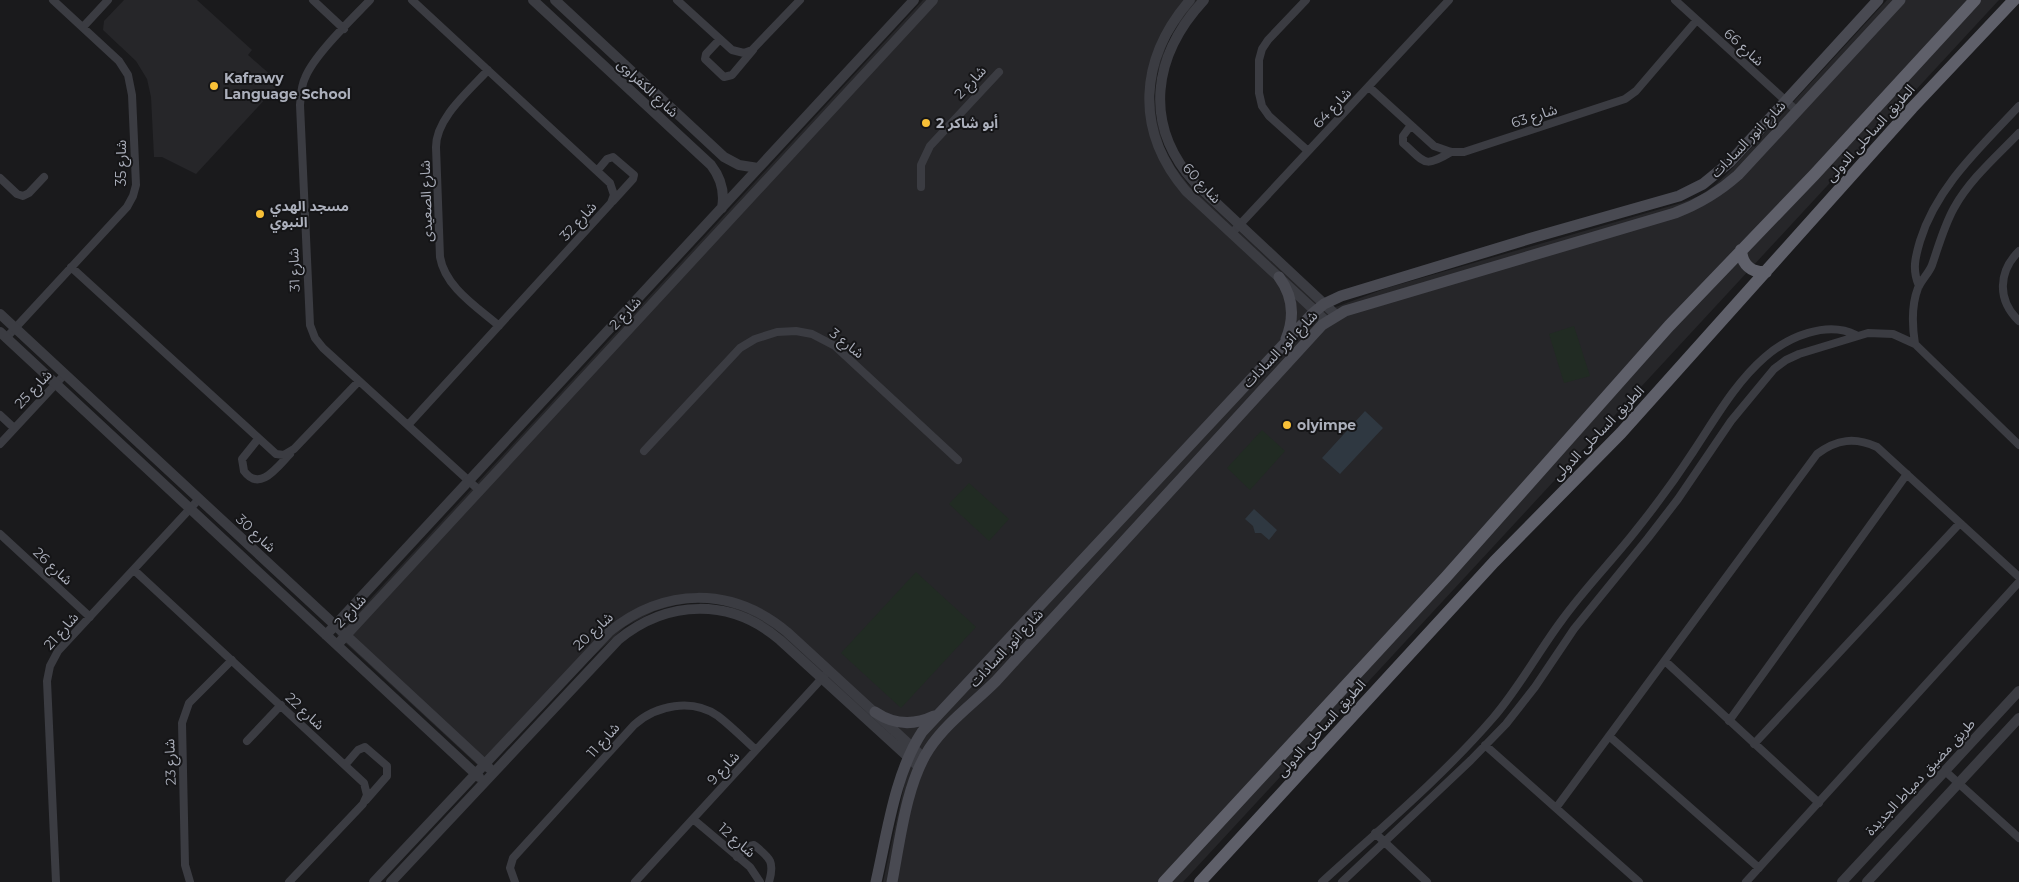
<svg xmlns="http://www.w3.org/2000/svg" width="2019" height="882" font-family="Montserrat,'Noto Sans Arabic',sans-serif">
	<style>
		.built { fill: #262629 }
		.green { fill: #212b23 }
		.water { fill: #2f3841 }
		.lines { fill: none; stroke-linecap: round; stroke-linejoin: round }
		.minor { stroke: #3b3c42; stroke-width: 8 }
		.tertiary { stroke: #3b3c42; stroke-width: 10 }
		.secondary { stroke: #494a52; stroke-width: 11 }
		.trunk { stroke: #5f606a; stroke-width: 12 }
		.poi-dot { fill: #f8c037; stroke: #151517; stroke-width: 2 }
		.labels { text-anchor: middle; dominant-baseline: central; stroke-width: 4; stroke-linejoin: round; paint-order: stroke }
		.street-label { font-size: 14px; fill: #acb0bc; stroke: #151517 }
		.poi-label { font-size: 14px; font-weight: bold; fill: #acb0bc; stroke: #151517; text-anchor: start }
	</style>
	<rect width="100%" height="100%" fill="#1a1a1c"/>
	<path class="built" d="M124,0H197L252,50L248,55L280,83L196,174L162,157H154L151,97L147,79L136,61L103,30L104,21Z
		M923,0H1198L1172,33L1167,44L1157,75L1154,96L1156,117L1164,147L1175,167L1188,184L1325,311L1387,288L1681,203L1699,196L1714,186L1728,173L1887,0H1999L1183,882H883L906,777L913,757L778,632L754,617L721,604L698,602L676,605L655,611L626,626L591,658L484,771L337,635Z"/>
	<path class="green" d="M1574,326L1590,376L1564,383L1549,334Z
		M1262,430L1285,451L1250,490L1227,468Z
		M969,483L1009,519L989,541L949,504Z
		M916,572L976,627L901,708L841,653Z"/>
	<path class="water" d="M1365,411L1383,428L1340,474L1322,458Z
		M1254,509L1277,530L1269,540L1261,533H1255L1253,526L1245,519Z"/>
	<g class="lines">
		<path class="minor" d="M313,0L344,29
			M370,0C352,19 314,55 305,78C301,86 301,95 300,105L310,325L315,338L323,348L480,491
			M677,0L732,50L744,53L752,50L800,0
			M1306,0L1268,40L1262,49L1259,60V93L1262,106L1269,116L1308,151
			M1675,0L1797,111
			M83,27L108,0
			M720,39L706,54L705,59L724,77L732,75L753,50
			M488,70C469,91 436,118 436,147L440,257C445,287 477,307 499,326
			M1369,87L1434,146L1451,152H1464L1625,99L1636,91L1696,21
			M1411,125L1403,136V143C1425,162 1423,169 1451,152
			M597,171L607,159L613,157L634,175L633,179L613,201
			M0,178L17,194L23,196L29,193L44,177
			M921,187V165L930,146L999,72
			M1232,233L1449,0
			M2019,251C1998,272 1997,300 2019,321
			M71,267L276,454L284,455L294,449L359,381
			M1919,286C1912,270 1915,258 1920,241C1937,186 1981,147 2019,106
			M6,338L127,207L133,196L136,185L132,95L128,75L119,61L53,0
			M1915,344C1912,325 1911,306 1918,288C1922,279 1929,273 1932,265C1939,245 1944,226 1954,208C1970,179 1997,156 2019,133
			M0,415L14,428
			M408,425L611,203L614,195L610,183L412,0
			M258,439L242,459L244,471C260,493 278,466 290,454
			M0,444L65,374
			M644,451L740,348L755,339L777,332L796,331L812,334L835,346L958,460
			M0,534L90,617
			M134,570L364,783L367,795L363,804L289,882
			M1665,661L1819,803
			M1729,721L1907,474
			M1609,736L1759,868
			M247,741L281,705
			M1754,744L1960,523
			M1485,745L1639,882
			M345,765L358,750L365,747L387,766V776L366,800
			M1945,771L2019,838
			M1556,808L1817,454C1837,439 1855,437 1877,447L2019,577
			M693,819L750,867L760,882
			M1375,833L1427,882
			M737,857L746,847L754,845C770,858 775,861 769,882
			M56,882L47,681L50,666L58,651L199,499
			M190,882L185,865L182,723L189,703L232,660
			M515,882L510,868L513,858L634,725C656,705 692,698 718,716C731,726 744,739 756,750
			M635,882L825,675
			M1322,882C1380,829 1442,777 1493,718C1519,688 1538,652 1562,620C1585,588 1613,560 1637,529C1657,504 1676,478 1693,452C1715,419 1735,383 1765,357C1788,337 1827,320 1856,335
			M1342,882L1471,760L1506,724L1535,687L1574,629L1648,538L1678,499L1731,421L1774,369L1786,360L1799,354L1868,333L1893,334L1915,344L2019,445
			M1746,882L2019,582"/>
		<path class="tertiary" d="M533,0L711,165C721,178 725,192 722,208
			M555,0L724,157L739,165L758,168
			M1190,0C1139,59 1134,130 1186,191L1326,321
			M1204,0C1153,55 1142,124 1195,183L1336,315
			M0,314L489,768
			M0,332L479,777
			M326,635L914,0
			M337,645L933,0
			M374,882L609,632C664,587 732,586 787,632L924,758
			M391,882L618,640C668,599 731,598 780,640L919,767
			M1842,882L2019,691
			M1867,882L2019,718"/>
		<path class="secondary" d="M1279,277C1293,296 1295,317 1286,339
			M875,712C894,725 913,726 934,716
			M876,882C887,834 895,773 922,732L1312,314L1324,304L1341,296L1535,237L1679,196L1703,184L1730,162L1878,0
			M892,882C900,841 906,784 929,749C946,723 974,703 996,681L1322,325L1345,311L1675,213C1699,204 1719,192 1738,175L1900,0"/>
		<path class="trunk" d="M1741,250C1742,264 1751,273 1766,272
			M1164,882L1446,577L1669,326L1814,175L1975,0
			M1200,882L1494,562L1621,433L1912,108L2014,0"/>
	</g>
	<g class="poi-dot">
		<circle cx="214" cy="86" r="5"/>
		<circle cx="926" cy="123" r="5"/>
		<circle cx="260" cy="214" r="5"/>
		<circle cx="1287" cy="425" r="5"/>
	</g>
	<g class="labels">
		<g class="street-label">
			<text transform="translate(1744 47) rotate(42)">شارع 66</text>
			<text transform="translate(970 82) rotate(-47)">شارع 2</text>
			<text transform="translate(648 88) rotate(43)">شارع الكفراوى</text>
			<text transform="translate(1332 108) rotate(-47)">شارع 64</text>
			<text transform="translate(1534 116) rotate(-18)">شارع 63</text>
			<text transform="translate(1870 133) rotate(-48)">الطريق الساحلى الدولى</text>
			<text transform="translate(1748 139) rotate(-46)">شارع انور السادات</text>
			<text transform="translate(121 163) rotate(-90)">شارع 35</text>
			<text transform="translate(1202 183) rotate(47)">شارع 60</text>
			<text transform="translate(426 201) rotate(-92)">شارع الصعيدى</text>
			<text transform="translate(578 221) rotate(-48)">شارع 32</text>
			<text transform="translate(294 270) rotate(-92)">شارع 31</text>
			<text transform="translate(625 313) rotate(-47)">شارع 2</text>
			<text transform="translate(847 343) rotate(38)">شارع 3</text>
			<text transform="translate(1280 349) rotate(-46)">شارع انور السادات</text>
			<text transform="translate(33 389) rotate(-47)">شارع 25</text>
			<text transform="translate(1598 433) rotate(-46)">الطريق الساحلى الدولى</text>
			<text transform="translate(256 533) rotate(43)">شارع 30</text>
			<text transform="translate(53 566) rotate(43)">شارع 26</text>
			<text transform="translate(350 611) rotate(-47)">شارع 2</text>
			<text transform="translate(61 631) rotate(-49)">شارع 21</text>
			<text transform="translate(593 631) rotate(-43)">شارع 20</text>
			<text transform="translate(1006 648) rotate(-47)">شارع انور السادات</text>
			<text transform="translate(305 711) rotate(43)">شارع 22</text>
			<text transform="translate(1321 728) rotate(-48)">الطريق الساحلى الدولى</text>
			<text transform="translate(603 740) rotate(-48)">شارع 11</text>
			<text transform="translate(170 762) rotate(-92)">شارع 23</text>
			<text transform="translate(723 768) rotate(-47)">شارع 9</text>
			<text transform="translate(1920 777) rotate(-47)">طريق مضيق دمياط الجديدة</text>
			<text transform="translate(737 840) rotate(41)">شارع 12</text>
		</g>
		<g class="poi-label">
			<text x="224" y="78">Kafrawy<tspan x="224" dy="16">Language School</tspan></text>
			<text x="936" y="123">أبو شاكر 2</text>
			<text x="270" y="206">مسجد الهدي<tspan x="270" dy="16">النبوي</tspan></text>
			<text x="1297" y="425">olyimpe</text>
		</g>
	</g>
</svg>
